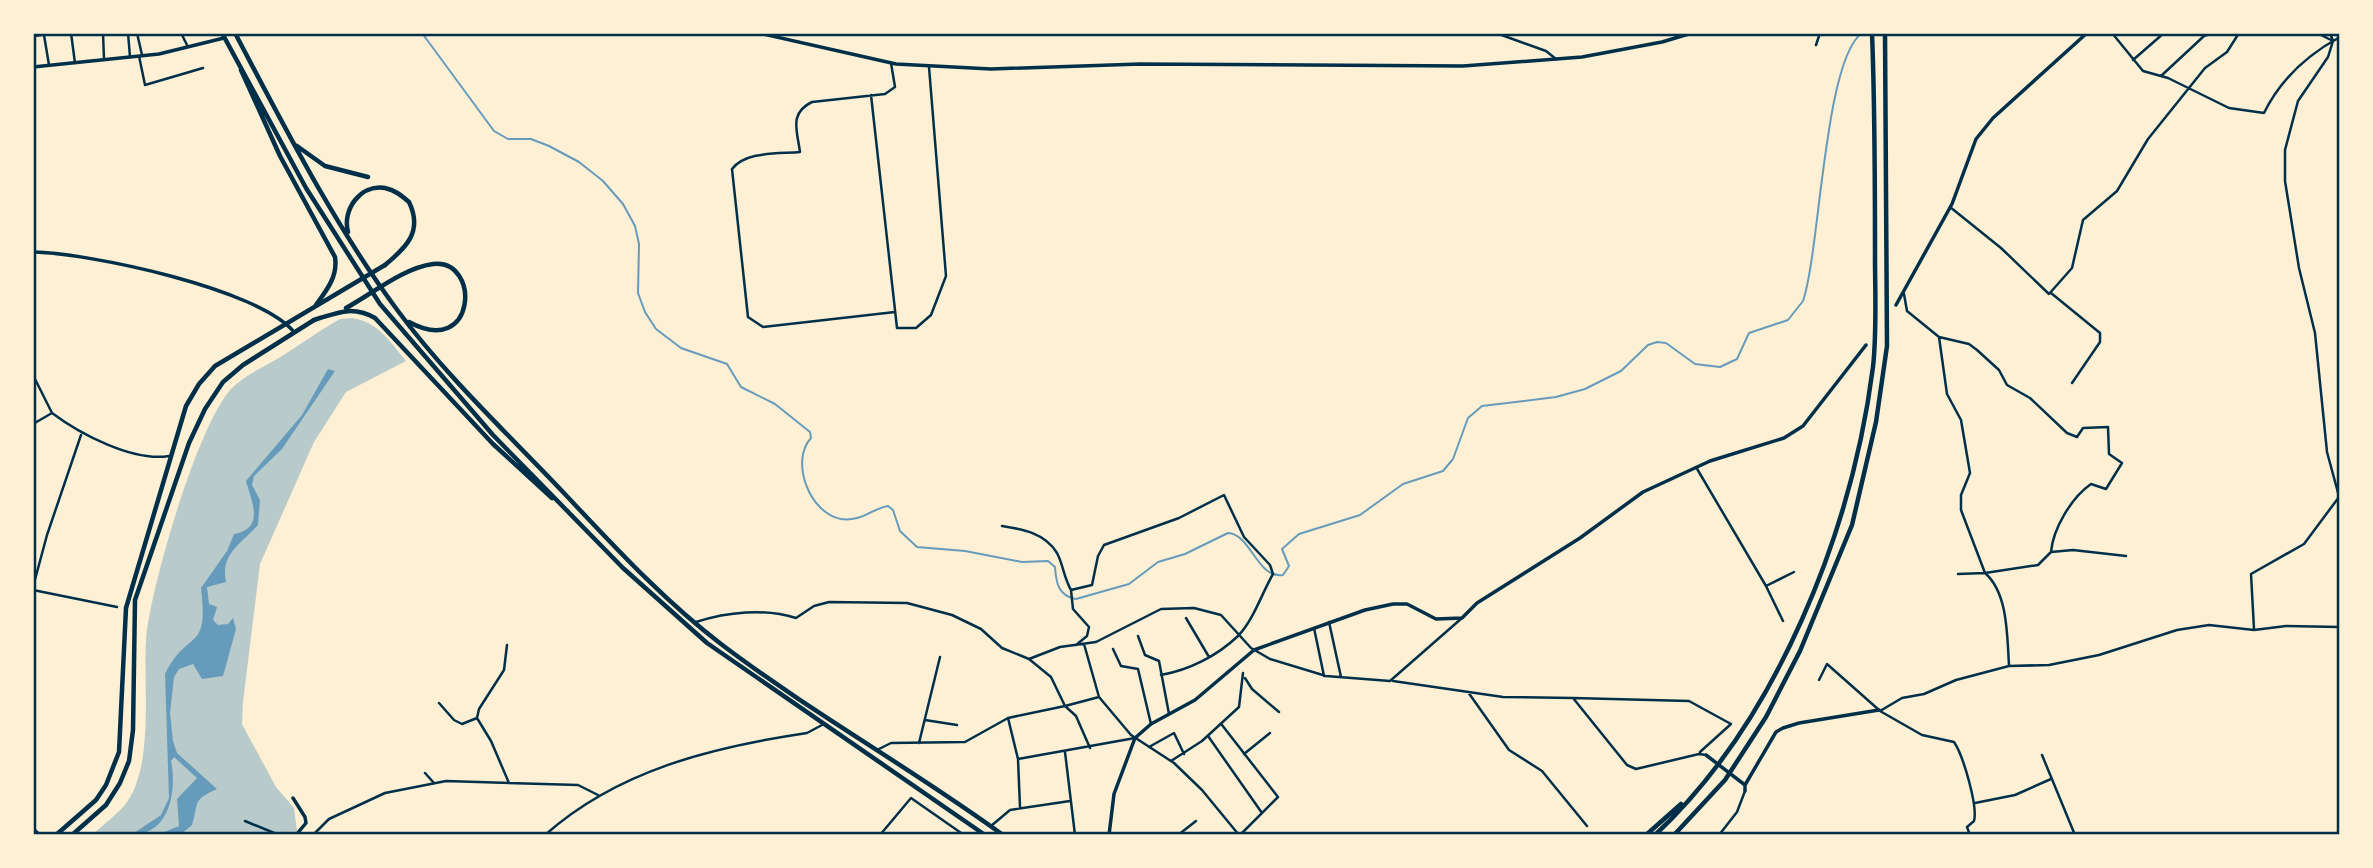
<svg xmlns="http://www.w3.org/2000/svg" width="2373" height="868" font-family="Jost,sans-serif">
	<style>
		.green { fill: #b9caca }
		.water { fill: #669bbc }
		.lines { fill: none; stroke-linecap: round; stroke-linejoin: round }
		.stream { stroke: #669bbc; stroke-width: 2 }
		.minor { stroke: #003049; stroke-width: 2.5 }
		.tertiary { stroke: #003049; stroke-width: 3.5 }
		.primary { stroke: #003049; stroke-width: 4.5 }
		.trunk { stroke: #003049; stroke-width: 4.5 }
		.motorway { stroke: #003049; stroke-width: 4.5 }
		.neatline { fill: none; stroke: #003049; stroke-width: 2.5 }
	</style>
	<rect width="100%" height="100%" fill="#fdf0d5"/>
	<path class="green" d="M352,318C379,322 390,342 406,361L346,392L314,442L260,564L243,702L242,724L276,787L294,808L297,831L290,835H92C103,825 115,816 124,806C155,769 143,686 146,640C149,592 199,419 233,387C247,374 262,368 277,359C299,346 318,331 340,319Z"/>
	<path class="water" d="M328,369L335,371L282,449L254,476L252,485L260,500L258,525C241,544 220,554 226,582L207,587L209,604L217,607L213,620L218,625L228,624L233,618L236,629L223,676L202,679L193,664L179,669L174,677L170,713L173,741L177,753L217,789C192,800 199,802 192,825L180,835H157L179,826L177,799L197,778L174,757L171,761C177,791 170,835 131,835L161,815L169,798L165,674C188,628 209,654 201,588L227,551L234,534C265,528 252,503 246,481L302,415Z"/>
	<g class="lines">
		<path class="stream" d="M422,33L494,131L508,139H531L549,146L579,162L603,181L623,204L635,226L639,244L638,293L645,312L656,329L681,348L727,364L741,387L775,404L810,432L811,438C790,461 809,513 841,519C861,522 871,509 888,506L893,510L900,531L917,547L965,551L1022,562L1048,561L1055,567C1056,582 1058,596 1076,599L1129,584L1158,562L1185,554L1228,533C1251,534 1257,579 1283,575L1289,566L1282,549L1299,534L1360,515L1403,484L1443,471L1453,459L1468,418L1482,406L1556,397L1585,389L1621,371L1648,345L1657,342L1666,343L1695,364L1720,367L1737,359L1749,333L1788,320L1803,301C1820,252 1824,60 1862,33"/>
		<path class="minor" d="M71,33L75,63
			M103,33L104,59
			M128,33L130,57
			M137,33L142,55
			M181,33L187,45
			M1496,33L1546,51L1556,59
			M2112,33L2143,71L2168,78L2229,108L2264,113C2280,80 2307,55 2340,37
			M2317,33L2333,41
			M2330,33L2333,41L2328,57L2298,101L2285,150V181L2299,268L2315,333L2327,452L2340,500
			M44,35L49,65
			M33,36L61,33
			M1816,45L1820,33
			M139,56L145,85L203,68
			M2133,60L2164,33
			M891,63L895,87L885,94L812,102C789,113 797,130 800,152C778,154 746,151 732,169L748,317L763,327L895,312
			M2161,76L2204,36L2213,33
			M871,95L897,328H916L931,315L946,276L929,67
			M1950,207L2001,248L2049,294L2072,268L2083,220L2117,191L2148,139L2205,68L2227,52L2239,33
			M2051,293L2100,333V342L2072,383
			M1904,294L1907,311L1939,337L1969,344L1977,350L1999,370L2007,385L2030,398L2067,433L2077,437L2083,428L2108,427L2109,454L2122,463L2106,489L2091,484C2071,498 2053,529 2051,552L2038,565L1985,573L1961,510V495L1970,473L1961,420L1947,394L1939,337
			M33,375L52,413L33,424
			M52,413C80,434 133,462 169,456
			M1696,467L1766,586L1783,621
			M1002,526C1022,529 1045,533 1057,553C1063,564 1064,578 1071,590L1092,585L1098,556L1104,545L1179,518L1224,495L1244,537L1270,565L1273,574C1262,593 1253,621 1238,636C1217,656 1189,670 1161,675
			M2051,552L2073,550L2126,556
			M1958,574L1985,573C2008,593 2007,635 2009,665
			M1766,586L1794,572
			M33,587L47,535L81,435
			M33,590L117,607
			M1071,590L1073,609L1089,627L1087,636L1076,645
			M1186,618L1209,657
			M696,622C727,612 764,608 796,618L814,606L829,602L907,603L952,615L981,629L1002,648L1029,659L1051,677L1065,706L1099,697
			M1329,622L1341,677
			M1314,628L1324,676
			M2254,629L2251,574L2304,544L2339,497
			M1138,636L1145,655L1159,661L1169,714
			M1084,644L1099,697L1131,735L1174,763L1202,790L1239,835
			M507,645L504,670L479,709L477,718L491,741L509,783
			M1113,649L1121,666L1138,669L1151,724
			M1029,659L1060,647L1096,642L1161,609L1194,608L1221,615L1251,648L1270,659L1326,676L1390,681L1462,618
			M1245,678L1252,689L1279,712
			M1819,680L1827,664L1879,710
			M1393,681L1503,697L1573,698L1627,765L1636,769L1699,754L1706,755
			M1468,692L1509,750L1542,771L1587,826
			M1573,698L1689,701L1731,724L1700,752
			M439,703L454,720L462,724L477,718
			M1008,718L1018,759L1020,807
			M925,720L957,725
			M1222,725L1278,797L1240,835
			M1208,736L1262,813
			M919,743L940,657
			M1149,747L1174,733L1184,754
			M877,750L891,743L965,742L1008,718L1065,706L1076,716L1090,748
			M1065,752L1075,835
			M1244,754L1270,733
			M2042,755L2075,835
			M1018,759L1135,738
			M1171,761L1202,741L1239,707L1243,673
			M425,773L434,783
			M1975,803L2015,795L2051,779
			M245,821L279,835
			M991,826L1010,810L1070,801
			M33,828L40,835
			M313,835L329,819L385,793L446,781L578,785L598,795
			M545,835C618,770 713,747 807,733L822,725
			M880,835L911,798L964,835
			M1178,835L1196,821
			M1719,835L1737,812L1745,791
			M1970,835L1967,827L1974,821C1978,806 1963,755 1954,742L1922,735L1880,711L1902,698L1924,694L1956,680L2009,666L2049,665L2099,655L2177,630L2209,625L2254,630L2286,626L2340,627"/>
		<path class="tertiary" d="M759,33L896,64L991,69L1140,64L1463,66L1582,57L1662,42L1692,33
			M33,67L159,54L224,38
			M33,252C89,253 259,289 294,332
			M1896,305L1952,204L1976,139L1993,118L2087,33
			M1706,755L1745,785
			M1745,791V785L1776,732L1783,728L1799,723L1879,710
			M293,798L305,817L306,823L296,835
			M1109,835L1114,794L1135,738L1151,724L1195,700L1254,650L1365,610L1393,604H1407L1436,619L1462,618L1477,603L1580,538L1643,492L1710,461L1784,438L1803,426L1866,345"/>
		<path class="primary" d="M56,835L96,800L106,785L119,752L126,608L186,406L199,384L215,366L385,265
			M72,835L106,805L120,783L129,761L133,730L135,600L189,443L205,409L223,382L243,365L314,320"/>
		<path class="trunk" d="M222,33L306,188L380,304L493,435L623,568L707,643L985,835
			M235,33C285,128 334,225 398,311C446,376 507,433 562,491C612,544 663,600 721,644C812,713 911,768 1003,835
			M241,70L280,156L335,257C338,276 327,290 316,305
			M297,146L325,166L368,177
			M348,232C342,210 360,184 385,188C395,190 402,196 409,202C423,231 407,247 385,265
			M346,308C372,294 403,268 433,264C481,258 477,359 409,322
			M314,320C337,313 352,305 375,318L493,444L552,498"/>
		<path class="motorway" d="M1646,835L1681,804
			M1655,835C1777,721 1852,531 1873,367C1877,331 1875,293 1875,256C1875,182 1875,108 1872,33
			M1674,835L1725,780L1766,717L1800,651L1852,525L1876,422L1887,346L1885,33"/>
	</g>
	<rect width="2373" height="868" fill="none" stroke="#fdf0d5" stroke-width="70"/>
	<rect x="35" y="35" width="2303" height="798" class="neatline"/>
</svg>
